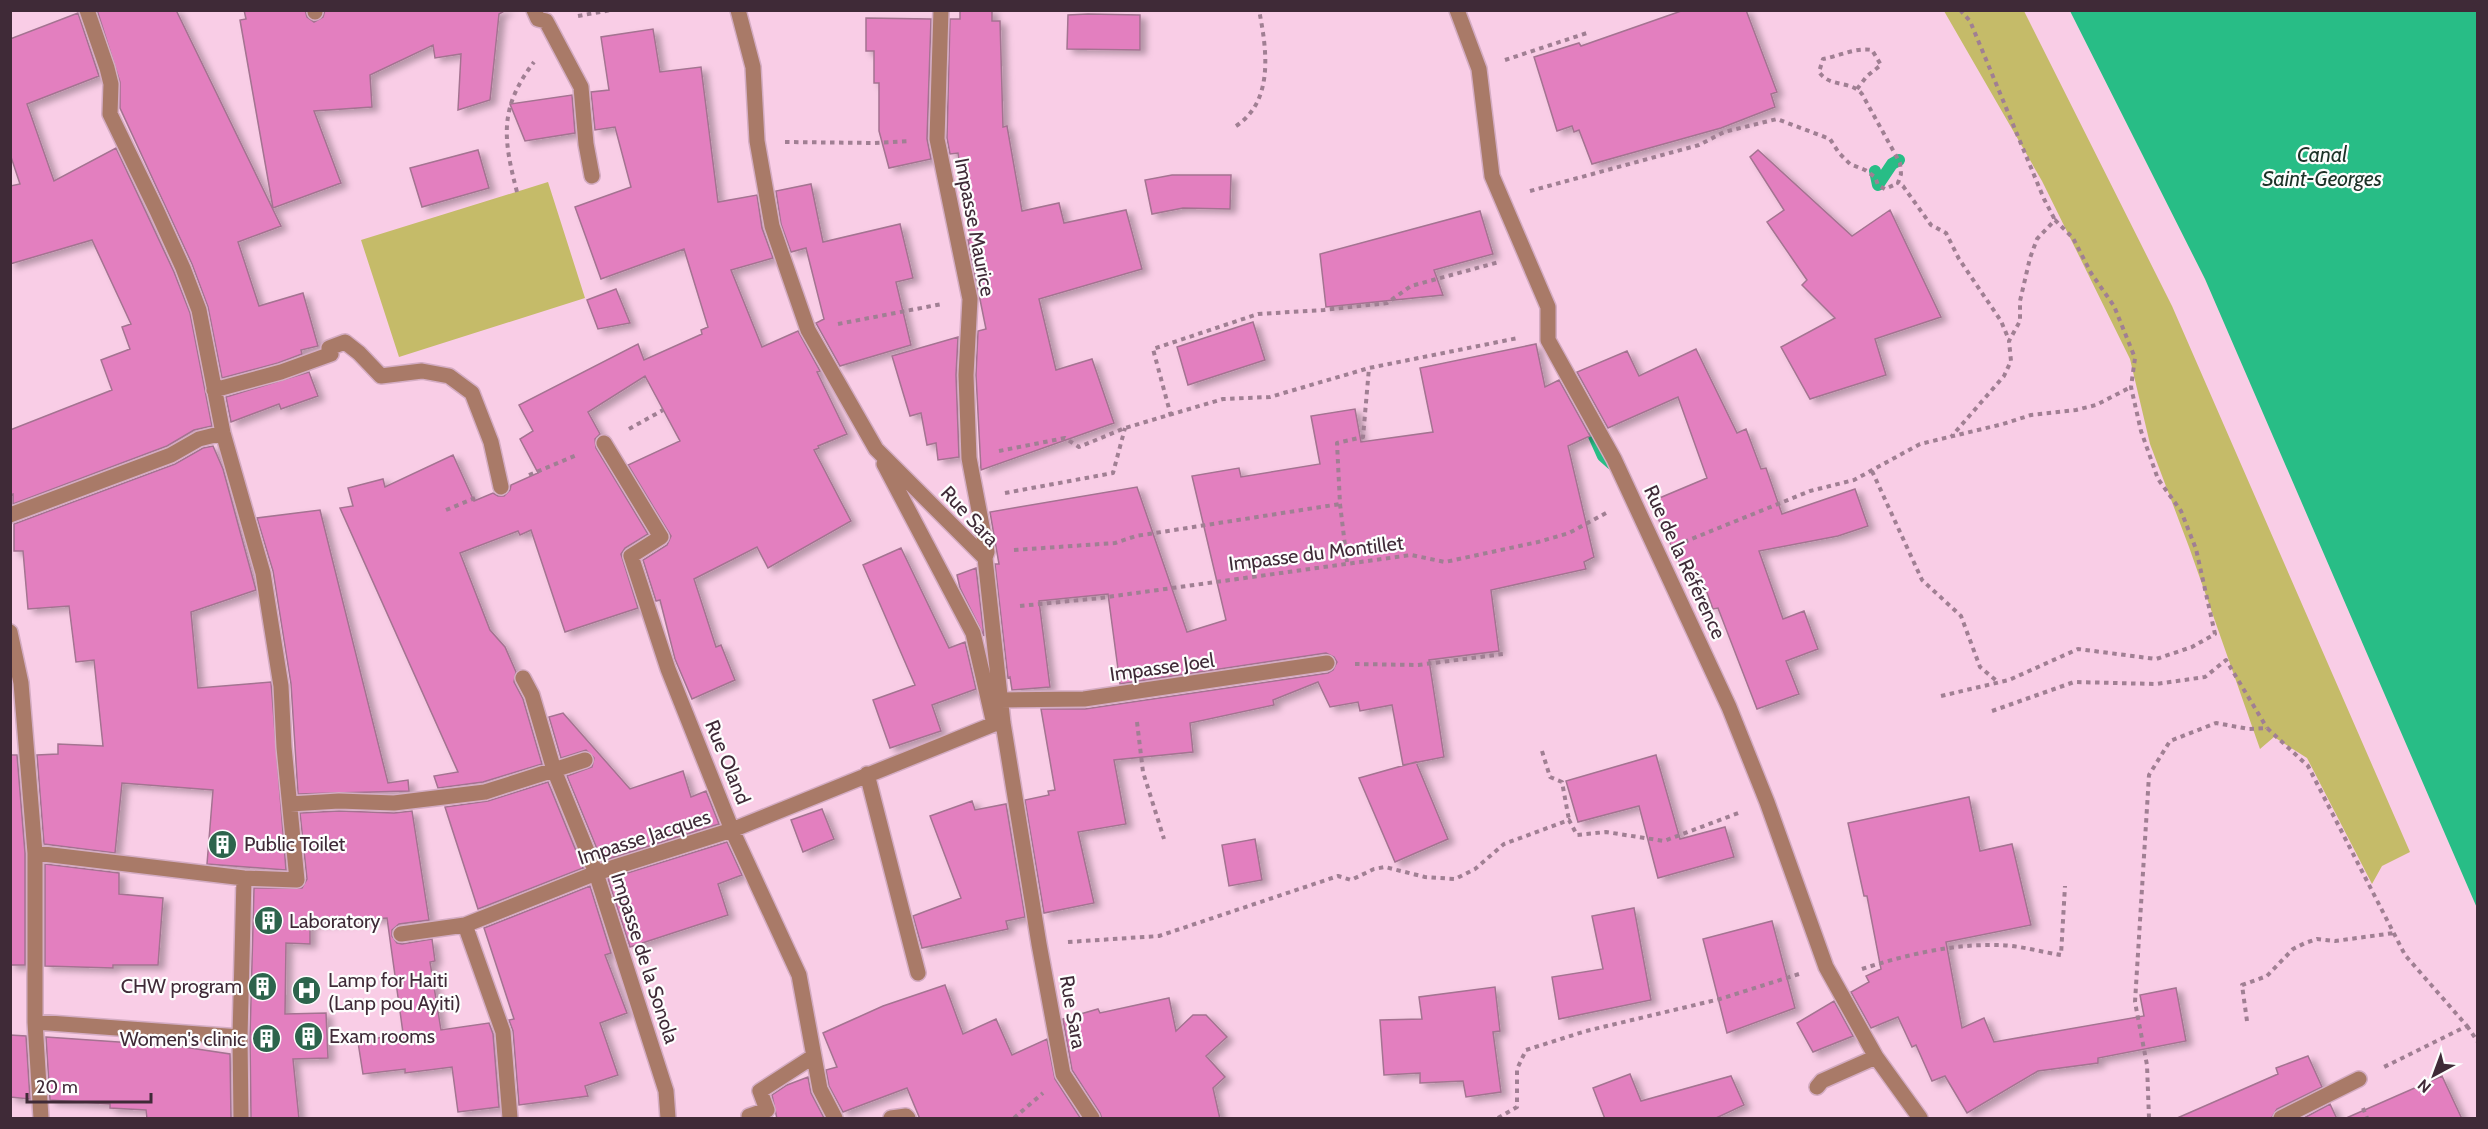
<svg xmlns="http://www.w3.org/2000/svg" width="2488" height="1129" font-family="Cabin,sans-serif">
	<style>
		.green { fill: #c5bb69 }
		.water { fill: #28bd86 }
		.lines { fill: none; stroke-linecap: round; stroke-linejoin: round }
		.stream { stroke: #28bd86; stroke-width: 12 }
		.building { fill: #e37fbf; stroke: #a47391; stroke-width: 1.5; filter: url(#shadow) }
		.minor-casing { stroke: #d4acc3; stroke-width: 18 }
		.path { stroke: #a07f93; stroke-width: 4; stroke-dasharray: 4.5 4.5; stroke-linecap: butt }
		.minor { stroke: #a97a68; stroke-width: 15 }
		.labels { text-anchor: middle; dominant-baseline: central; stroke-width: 4.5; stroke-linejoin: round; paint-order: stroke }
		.street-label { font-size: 20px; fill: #3f2a37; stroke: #fdfdfd }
		.poi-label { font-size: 20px; fill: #3f2a37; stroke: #fdfdfd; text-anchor: start }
		.water-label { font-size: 21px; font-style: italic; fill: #1d3328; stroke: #fdfdfd }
	</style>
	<defs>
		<filter id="shadow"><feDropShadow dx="6" dy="4" stdDeviation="3" flood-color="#0004"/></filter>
	</defs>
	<rect width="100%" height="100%" fill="#f9cde6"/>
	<path class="green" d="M1944,11H2024L2172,306L2410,852L2382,866L2372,884L2307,758L2274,737L2260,749L2189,547L2150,444L2130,359L2042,181Z
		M548,182L585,298L399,357L361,240Z"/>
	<path class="water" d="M2070,11H2477V908L2205,279Z"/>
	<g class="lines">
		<path class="stream" d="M1875,171L1878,185L1892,164L1899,160
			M1594,436L1603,456L1612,464"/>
	</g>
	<path class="building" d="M97,10H176L281,226L238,242L259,306L303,293L318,346L301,350L302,354L278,363L222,378L208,307L192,264L120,108V82Z
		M244,10H305L307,17L314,22L323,17L325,10H506L499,14L490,100L458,110L461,54L435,58L433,45L370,75L372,107L314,111L341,183L273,208L240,20L246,19Z
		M960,10H992V21H1000L1003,127L1007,126L1022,211L1059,203L1064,223L1126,210L1142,269L1039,299L1056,370L1092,359L1114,423L981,470L976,375L978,331L986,329L968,240H970L958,153L950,154L947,138L950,19H960Z
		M1684,10H1746L1777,92L1771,94L1775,107L1721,128L1592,164L1579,130L1574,132L1572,126L1557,131L1534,57L1579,43L1581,46Z
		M78,13L99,76L27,104L54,181L116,148L174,272L190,313L212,426L194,430L167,446L13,504V494L10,495V430L112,390L101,360L130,349L122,327L131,324L92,240L10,264V186L20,184L10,154V39Z
		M1088,14L1140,15V50L1067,49L1068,15Z
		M866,18L931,19L927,139L931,159L889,168L879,131V83H874V51H866Z
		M653,29L660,72L701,67L718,202L757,195L762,228L773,258L731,270L762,347L798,331L820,371L817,372L847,434L818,446L819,448L814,450L851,521L768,568L757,547L694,579L716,647L721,645L735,680L692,699L675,659L660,600L656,601L643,560L667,545L671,536L628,465L680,441L645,376L588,412L600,434L595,439L596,448L648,534L625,548L621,554L638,608L565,632L531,530L520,535L518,531L460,553L490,630L505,647L516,672L514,682L523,699L542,764L483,782L438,788L434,776L458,772L340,508L353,506L348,488L383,479L385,487L453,455L474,501L493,493L498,496H504L510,490L511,485L538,473L520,439L533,431L519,405L638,344L644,360L702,334L701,330L708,327L684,249L601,279L575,207L631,187L615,127L595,130L591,92L609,90L601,37Z
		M572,95L575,133L525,141L510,104Z
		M478,150L489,188L422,207L410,168Z
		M1758,150L1852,236L1890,210L1941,317L1875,339L1886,375L1810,399L1781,347L1835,318L1802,285L1807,280L1767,222L1784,210L1750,157Z
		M1172,175H1231L1230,209L1183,208L1152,214L1145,180Z
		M811,184L823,242L900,224L913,278L896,282L911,345L840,366L816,323L824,319L806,248L791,252L781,224L776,191Z
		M1480,211L1493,254L1434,270L1443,295L1326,307L1320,254Z
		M616,289L630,323L598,329L587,300Z
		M1253,322L1265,360L1188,385L1177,347Z
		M958,337L956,375L959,457L938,460L936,443L927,445L921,413L910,416L892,356Z
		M1536,344L1545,387L1559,380L1590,436L1568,446L1594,557L1584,562L1586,569L1491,590L1499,651L1429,660L1444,757L1403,765L1392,705L1360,711L1358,702L1330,707L1318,682L1273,700L1274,705L1190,723L1193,752L1114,760L1126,824L1078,832L1094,903L1044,913L1025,800L1049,795L1048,791L1055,790L1041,709H1085L1328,673L1333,670L1337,662L1334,657L1326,653L1120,684L1108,594L1039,601L1050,687L1012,690L1010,677L1008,678L995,564H999L990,512L1137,487L1187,632L1226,620L1192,476L1239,468L1241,477L1320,464L1311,416L1355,409L1361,442L1433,432L1420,368Z
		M1696,349L1737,433L1746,429L1761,469L1766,468L1782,514L1855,489L1868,526L1838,536L1759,551L1783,619L1804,611L1818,649L1786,661L1799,694L1757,709L1718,608L1713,609L1701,576L1689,582L1650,502L1707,478L1678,397L1608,428L1577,372L1627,351L1639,376Z
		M309,372L318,396L281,409L279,404L231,422L226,397Z
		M213,446L223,469L256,590L191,612L198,688L271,682L286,870L207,864L213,790L122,783L115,853L44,844L37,755L58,754V744L103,746L94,660L76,662L69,606L28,609L23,551H14V524L175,464L203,448Z
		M320,510L388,783L408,780L409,791L298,794L291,684L273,571L257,518Z
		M901,548L949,648L965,642L976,689L932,705L941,731L890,748L873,700L915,685L863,565Z
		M976,568L984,636L960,588L957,575Z
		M563,713L630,789L683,771L691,797L706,791L719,824L602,861L567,776L592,767L594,758L586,750L561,758L549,717Z
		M10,755H17L25,853V965H10Z
		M1656,755L1680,839L1725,827L1734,857L1658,878L1639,806L1578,822L1566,781Z
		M1416,762L1448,839L1395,862L1359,778Z
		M548,782L583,868L478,909L445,807L488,801Z
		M1969,797L1980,851L2012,844L2031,925L1946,942L1962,1028L1984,1018L1994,1042L2144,1016L2140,995L2176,988L2186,1041L2098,1058V1063L2038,1071L1967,1113L1945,1076L1932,1081L1916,1045L1912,1047L1898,1017L1871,1028L1851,992L1869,982L1866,976L1881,969L1867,896H1864L1848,823Z
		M972,801L975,810L1006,804L1025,917L1006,921L1008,929L922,948L913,916L961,898L930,816Z
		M822,809L834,839L803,852L791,820Z
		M339,811L394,813L412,811L429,920L399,924L392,930V936L397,943L402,944L432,939L435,961L430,962L441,1030L489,1023L493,1034L499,1107L458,1112L452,1067L405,1073V1069L363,1074L358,1042L403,1033L387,918L310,923V944L286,943L285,1014L326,1013L328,1058L293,1059L299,1119H251L250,1037L254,888H302L307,879L300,813Z
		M1255,839L1262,880L1229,886L1222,845Z
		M727,842L742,875L718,884L728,915L630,947L608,879Z
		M45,864L119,873V894L163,898L158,965H113V968L45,966Z
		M590,886L611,953L605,955L627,1013L600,1023L618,1075L585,1086L588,1096L519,1105L513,1031L509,1020L514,1019L484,928Z
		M1634,908L1651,1000L1559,1019L1552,977L1603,969L1592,916Z
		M1772,921L1795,1008L1727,1033L1703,939Z
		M945,985L963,1034L996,1019L1012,1055L1047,1039L1055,1079L1081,1119H920L907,1088L843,1112L829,1086L826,1070L837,1067L823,1033L883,1006Z
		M1495,987L1500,1031L1493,1032L1501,1092L1466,1097L1463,1081L1420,1083V1073L1384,1075L1380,1020L1422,1019L1419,997Z
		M1169,998L1176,1031L1193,1015H1206L1227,1037L1206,1056L1225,1077L1213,1088L1220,1119H1102L1100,1113L1072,1070L1063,1019L1098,1009L1100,1013Z
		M1834,1001L1853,1036L1813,1052L1797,1023Z
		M10,1035L26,1036L30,1099L10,1097Z
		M46,1037L177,1046L230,1054L231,1119H147L146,1110L110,1108V1104L50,1100Z
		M2308,1056L2322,1087L2277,1109L2271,1119H2175L2278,1074L2276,1068Z
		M1630,1074L1641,1101L1731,1076L1744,1105L1714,1119H1605L1593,1088Z
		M2442,1076L2462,1119H2344Z
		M808,1077L811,1093L824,1118L777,1119L772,1095L787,1085Z
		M2330,1104L2337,1119H2302Z"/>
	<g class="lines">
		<defs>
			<path id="minor" d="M534,10L538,19L546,21L581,87L586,144L592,176
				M738,10L753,67L757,141L772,226L808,330L876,449L985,558L1003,723L1039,944L1063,1074L1092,1118
				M941,10L937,139L970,299L966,375L969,458L987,552L985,558
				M1457,10L1479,69L1492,176L1548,307V340L1614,459L1729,707L1767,802L1826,967L1876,1057L1920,1118
				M315,12V10
				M214,390L281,372L331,354L329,348L345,342L359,353L381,376L422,371L449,376L472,393L491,442L501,487
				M604,443L661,537L631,556L668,669L732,830L799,975L820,1089L835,1118
				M884,464L973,633L994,724
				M10,515L171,455L199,439L223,433
				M10,632L21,683L35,853V1022L41,1118
				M523,678L532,695L554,770L596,873L666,1091L668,1118
				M1001,700L1084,699L1327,663
				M867,774L918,973
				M290,804L339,801L394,803L485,792L585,760
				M35,853L244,878L297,880L284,747L281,686L263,573L223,433L199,310L183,268L157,211L110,114L111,84L107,68L87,10
				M465,925L596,873L732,830L994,724L1003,723
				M401,934L465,925L503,1032L510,1118
				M35,1022L240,1037L241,1118
				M240,1037L244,878
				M1817,1087L1822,1081L1876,1057
				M751,1118L749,1116L767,1110L760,1091L814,1056
				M891,1118L906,1116L908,1118
				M2281,1118L2359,1079"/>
		</defs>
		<use href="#minor" class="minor-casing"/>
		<path class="path" d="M1960,10L1970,21L2044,199L2055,220
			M578,16L611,10
			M1505,60L1590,32
			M1857,89L1867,76L1881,65L1872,50C1857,47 1839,56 1823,59L1819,72C1830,88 1851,80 1862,94L1900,163L1901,174L1898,183L1903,186L1931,225L1946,233L1959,259L2001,321L2009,340
			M1236,126C1274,101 1267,50 1259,10
			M785,142L873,143L910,141
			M1530,191L1699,145L1724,132L1777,119L1830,139L1839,153L1850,164L1865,170L1875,177L1878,185L1885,189L1898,183
			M517,192C503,138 499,108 534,62
			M838,324L942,304
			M1171,416L1153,349L1258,314L1324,310L1387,303L1411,286L1499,262
			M629,429L663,410
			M999,451L1065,438L1079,447L1125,428L1223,399L1270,397L1369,368L1518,338
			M1872,471L1922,580L1961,616L1980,667L1998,682
			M529,475L577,455
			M1005,493L1113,473L1125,428
			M446,510L475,498
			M1684,542L1810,491L1854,480L1920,444L2003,424L2031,415L2076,410L2096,405L2131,387
			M1014,550L1115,543L1136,536L1340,504
			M1347,562L1340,504L1337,443L1363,437L1369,368
			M1020,606L1100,598L1411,555L1445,562L1538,542L1569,533L1608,512
			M1355,664L1418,665L1503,654
			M1941,696L2009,680L2078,649L2156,659L2192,647L2215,634L2196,549L2181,511L2158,479L2141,431L2131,387L2135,358L2114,306L2091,273L2073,238L2055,220L2037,239L2030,258L2020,301V321L2009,341L2011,361L2004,376L1951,437
			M1992,711L2074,682L2156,684L2205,677L2226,660L2267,728
			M1137,722L1143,772L1164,839
			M1542,751L1550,777L1562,782L1569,820
			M1068,942L1159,936L1338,876L1351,880L1374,869L1385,867L1425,877L1455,879L1475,869L1504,844L1569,820L1577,835L1606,832L1664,841L1741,812
			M1862,969C1905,955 1951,944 1997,945C2018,945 2041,952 2061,955L2065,886
			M2247,1021L2242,985L2267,976L2293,949L2305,943L2317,939L2335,941L2394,933
			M2467,1026L2478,1042
			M2363,1108L2367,1118
			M1014,1118L1043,1093
			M1498,1118L1517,1107V1069L1526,1050L1586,1031L1720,999L1799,974
			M2149,1118L2147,1065L2135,1002L2149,775L2170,741L2216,723L2249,729L2267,728L2308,766L2405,955L2467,1026L2384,1067"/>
		<use href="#minor" class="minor"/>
	</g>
	<defs>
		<symbol id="building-disc" viewBox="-11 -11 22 22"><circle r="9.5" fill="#2d644c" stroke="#fdfdfd"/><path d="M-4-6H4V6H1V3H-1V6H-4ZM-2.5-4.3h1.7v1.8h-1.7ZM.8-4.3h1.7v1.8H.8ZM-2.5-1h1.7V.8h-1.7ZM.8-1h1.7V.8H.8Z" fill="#fff"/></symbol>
		<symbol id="hospital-disc" viewBox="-11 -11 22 22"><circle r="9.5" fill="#2d644c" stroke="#fdfdfd"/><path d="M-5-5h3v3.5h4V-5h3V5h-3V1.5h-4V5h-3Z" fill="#fff"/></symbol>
	</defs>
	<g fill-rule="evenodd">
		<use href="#building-disc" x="206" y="828" width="33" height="33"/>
		<use href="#building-disc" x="252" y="904" width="33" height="33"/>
		<use href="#building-disc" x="246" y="970" width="33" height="33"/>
		<use href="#hospital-disc" x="290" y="974" width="33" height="33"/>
		<use href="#building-disc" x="292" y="1020" width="33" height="33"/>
		<use href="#building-disc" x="250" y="1022" width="33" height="33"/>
	</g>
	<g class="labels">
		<g class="street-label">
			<text transform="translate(975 227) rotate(79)">Impasse Maurice</text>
			<text transform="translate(970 516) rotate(47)">Rue Sara</text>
			<text transform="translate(1316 553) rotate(-7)">Impasse du Montillet</text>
			<text transform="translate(1685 562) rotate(65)">Rue de la Référence</text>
			<text transform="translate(1162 667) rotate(-8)">Impasse Joel</text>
			<text transform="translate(728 762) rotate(68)">Rue Oland</text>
			<text transform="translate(644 837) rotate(-18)">Impasse Jacques</text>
			<text transform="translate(645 958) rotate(72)">Impasse de la Sonola</text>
			<text transform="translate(1073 1012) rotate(80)">Rue Sara</text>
		</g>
		<g class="poi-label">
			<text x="244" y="844">Public Toilet</text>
			<text x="289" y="921">Laboratory</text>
			<text x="328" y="980">Lamp for Haiti<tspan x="328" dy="23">(Lanp pou Ayiti)</tspan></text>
			<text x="242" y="986" text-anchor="end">CHW program</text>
			<text x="329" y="1036">Exam rooms</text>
			<text x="246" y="1039" text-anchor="end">Women's clinic</text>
		</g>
		<g class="water-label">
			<text x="2322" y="154">Canal<tspan x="2322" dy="24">Saint-Georges</tspan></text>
		</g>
	</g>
	<rect width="2488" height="1129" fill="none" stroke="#3f2a37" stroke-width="24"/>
	<g transform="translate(2434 1075) rotate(221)" stroke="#fdfdfd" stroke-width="4.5" paint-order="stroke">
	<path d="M0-4.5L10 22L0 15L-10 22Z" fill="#3f2a37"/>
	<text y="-9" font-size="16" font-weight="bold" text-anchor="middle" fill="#3f2a37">N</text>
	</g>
	<path d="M27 1093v9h124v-9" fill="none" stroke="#3f2a37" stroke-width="3"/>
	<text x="36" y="1093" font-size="18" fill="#3f2a37" stroke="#fdfdfd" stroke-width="4.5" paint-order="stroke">20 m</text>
</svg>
